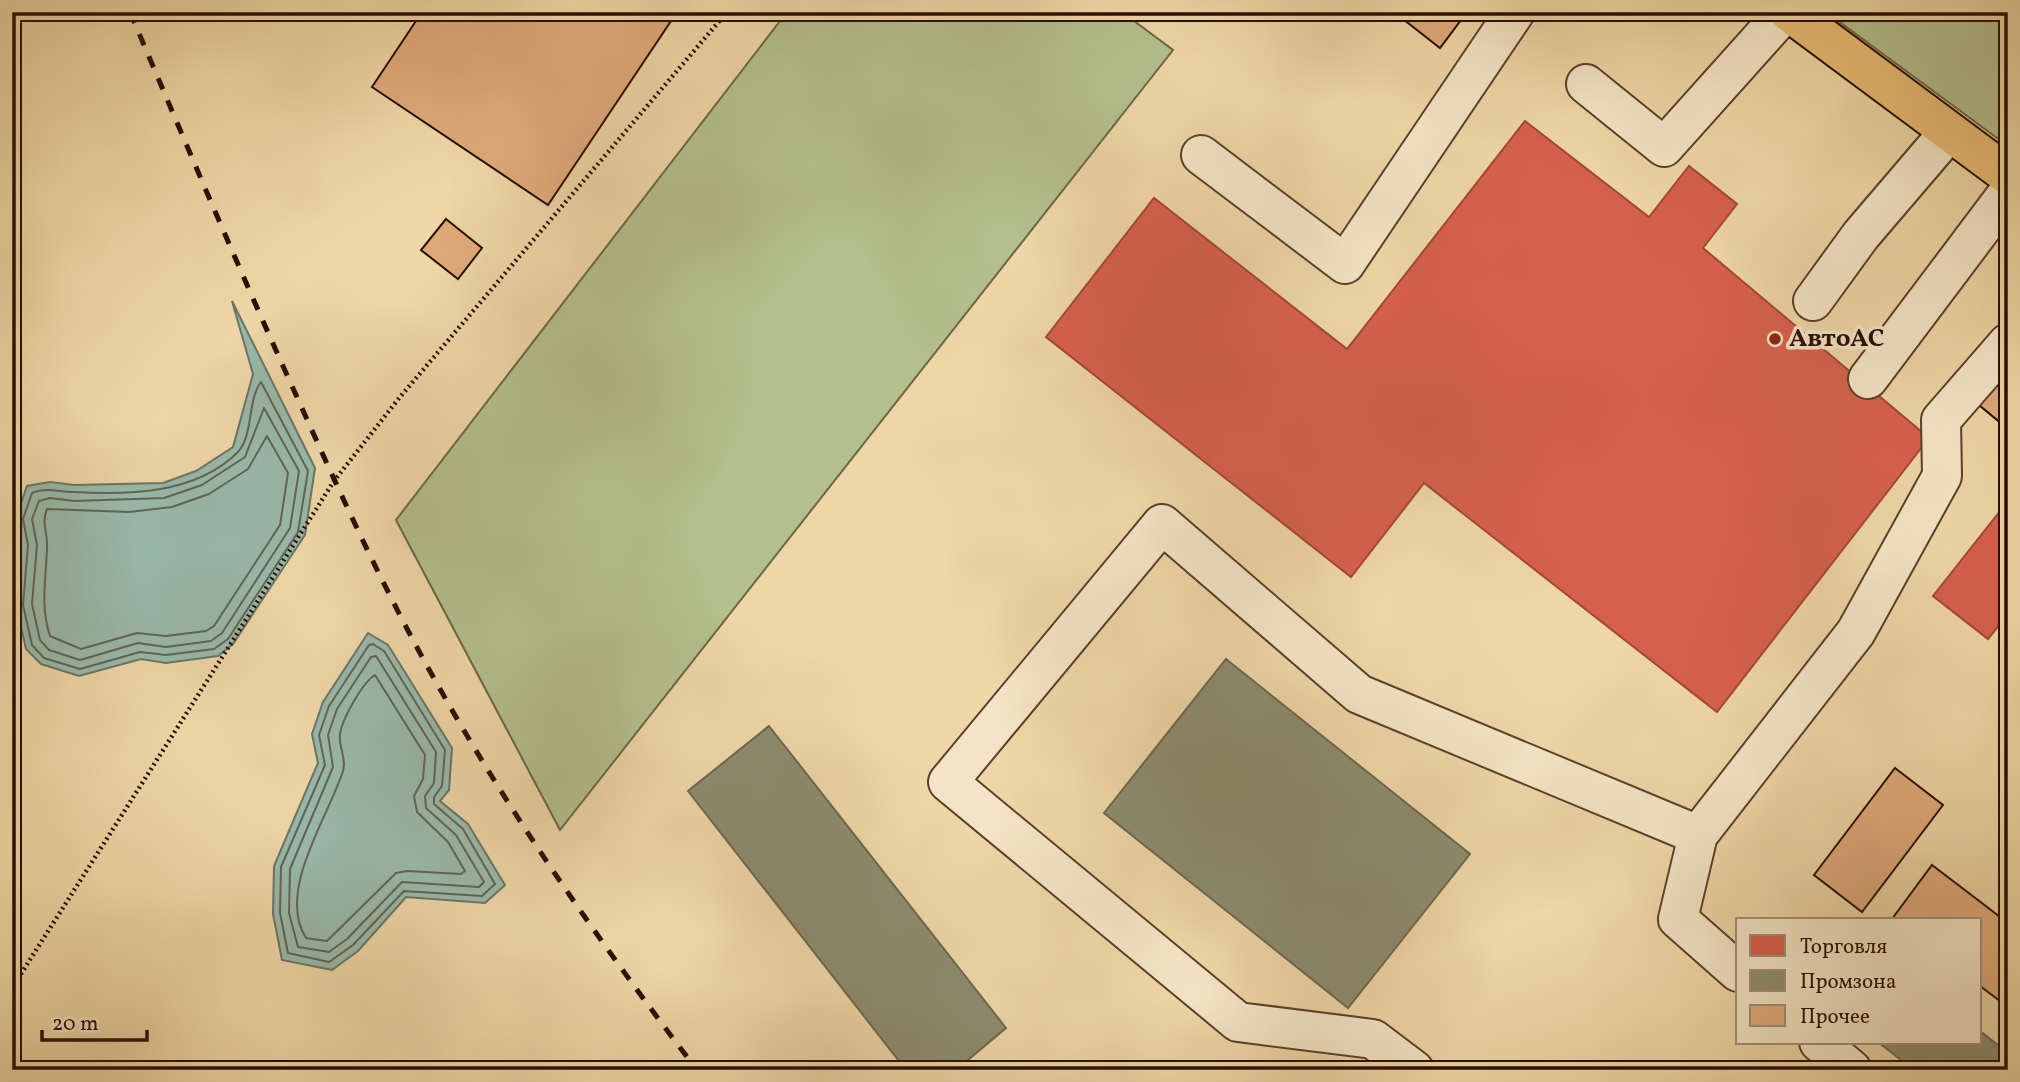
<svg xmlns="http://www.w3.org/2000/svg" width="2020" height="1082" font-family="Vollkorn,serif">
	<style>
		.green { fill: #b3bf8c; stroke: #6d6647; stroke-width: 2 }
		.water { fill: #99b9aa; stroke: #6b7567; stroke-width: 2 }
		.shops { fill: #d6604d; stroke: #a24736; stroke-width: 2 }
		.industry { fill: #8c8c6e; stroke: #6e664e; stroke-width: 2 }
		.lines { fill: none; stroke-linecap: round; stroke-linejoin: round }
		.shore { stroke: #606456; stroke-width: 2 }
		.building { fill: #dfaa7a; stroke: #270e02; stroke-width: 2 }
		.minor-casing { stroke: #59402b; stroke-width: 42 }
		.major-casing { stroke: #270e02; stroke-width: 42 }
		.path { stroke: #270e02; stroke-width: 4.5; stroke-dasharray: 2 3.5; stroke-linecap: butt }
		.minor { stroke: #f4e4c5; stroke-width: 38 }
		.major { stroke: #e7bb73; stroke-width: 38 }
		.rail { stroke: #270e02; stroke-width: 5; stroke-dasharray: 12 12; stroke-linecap: butt }
		.poi-dot { fill: #8f2418; stroke: #f4e4c5; stroke-width: 2.5 }
		.labels { text-anchor: middle; dominant-baseline: central; stroke-width: 7; stroke-linejoin: round; paint-order: stroke }
		.poi-label { font-size: 26px; font-weight: bold; fill: #270e02; stroke: #f4e4c5; text-anchor: start }
	</style>
	<rect width="100%" height="100%" fill="#eed6a6"/>
	<filter id="stains"><feTurbulence type="fractalNoise" baseFrequency=".00286" numOctaves="4"/><feColorMatrix values="0 0 0 0 .2 0 0 0 0 .09 0 0 0 0 .02 0 0 0 .5 -.17"/></filter>
	<radialGradient id="worn" r=".72"><stop offset=".6" stop-color="#630" stop-opacity="0"/><stop offset="1" stop-color="#630" stop-opacity=".3"/></radialGradient>
	<path class="green" d="M787,12H1122L1173,50L560,830L396,520Z
		M1826,12H2008V146Z"/>
	<path class="water" d="M232,301L315,468L305,535L233,644L218,656L166,663L141,659L79,676L41,664L26,649L16,605L21,545L16,518L27,486L50,482L74,485L163,483L196,471L233,447L253,374Z
		M368,633L388,645L452,748L449,790L440,801L468,824L505,885L485,903L406,897L358,951L332,970L282,960L273,914L274,866L318,763L312,734L323,702Z"/>
	<path class="shops" d="M1525,121L1649,217L1689,166L1737,204L1703,248L1929,438L1717,712L1424,483L1351,577L1046,337L1154,198L1347,349Z
		M2008,501V614L1988,639L1933,596Z"/>
	<path class="industry" d="M1226,659L1470,854L1348,1008L1104,813Z
		M769,726L1006,1028L956,1070H906L688,791Z
		M1980,1031L2008,1053V1070H1914L1878,1042H1980Z"/>
	<g class="lines">
		<path class="shore" d="M261,382L308,471L298,532L228,639L214,649L166,655L140,652L80,669L44,658L32,645L23,605L28,545L23,519L32,493C47,487 58,492 74,492C129,495 195,494 237,453C254,436 247,400 261,382Z
			M264,408L299,471L290,528L222,633L211,641L166,647L138,643L80,660L49,650L40,640L32,604L37,545L32,519L39,501L50,498L74,501L164,498L202,485L245,457Z
			M267,436L288,473L280,525L214,626L206,631L166,636L137,633L81,649L50,636C40,606 46,579 47,548C48,533 41,523 47,509L129,512L172,507L209,494L248,469Z
			M373,644L384,651L445,750L442,786L434,797V804L463,829L495,884L482,896L404,891L353,945L329,962L288,953L280,913L281,867L325,765L319,735L329,706L369,645Z
			M376,656L436,752L434,783L425,796L426,808L456,835L484,882L479,887L402,882L347,939L329,952L298,947L289,913L290,869L333,767L328,735L337,709L371,657Z
			M375,675L425,755L423,779L414,796L417,812L448,842L465,871L461,874L407,871L396,873L327,941L306,938C276,891 329,816 343,771C347,758 338,746 340,734C342,719 363,682 375,675Z"/>
	</g>
	<path class="building" d="M422,12H677L548,205L372,87Z
		M1394,12H1467L1440,48Z
		M446,219L482,248L458,279L421,250Z
		M2008,369V429L1979,405Z
		M1895,768L1943,805L1862,912L1814,875Z
		M1932,865L2008,923V1007L1980,986V919H1892Z"/>
	<g class="lines">
		<defs>
			<path id="minor" d="M1586,84L1664,147L1785,12
				M1201,155L1345,264L1515,12
				M1813,301L1861,235L1949,132
				M1868,379L2008,193
				M1698,835L1678,919L1738,972
				M1819,1042L1852,1070
				M1414,1070L1373,1039L1238,1022L948,782L1162,524L1359,694L1698,835L1856,632L1942,476L1941,420L2008,343"/>
			<path id="major" d="M1789,12L2008,175"/>
		</defs>
		<use href="#minor" class="minor-casing"/>
		<use href="#major" class="major-casing"/>
		<path class="path" d="M12,988L334,481L400,397L727,12"/>
		<use href="#minor" class="minor"/>
		<use href="#major" class="major"/>
		<path class="rail" d="M130,12C186,144 242,276 301,406C344,502 388,598 440,689C515,822 604,948 697,1070"/>
	</g>
	<circle class="poi-dot" cx="1775" cy="339" r="7"/>
	<g class="labels">
		<g class="poi-label">
			<text x="1789" y="339">АвтоАС</text>
		</g>
	</g>
	<rect width="2020" height="1082" fill="none" stroke="#eed6a6" stroke-width="42"/>
	<rect x="14" y="14" width="1992" height="1054" fill="none" stroke="#270e02" stroke-width="3.5"/>
	<rect x="21" y="21" width="1978" height="1040" fill="none" stroke="#270e02" stroke-width="2"/>
	<rect x="1736" y="918" width="245" height="126" fill="#f4e4c5" stroke="#a28e77" stroke-width="2"/>
	<rect x="1750" y="935" width="35" height="21" fill="#d6604d" stroke="#a28e77" stroke-width="2"/>
	<text x="1800" y="953" font-size="21" fill="#270e02">Торговля</text>
	<rect x="1750" y="970" width="35" height="21" fill="#8c8c6e" stroke="#a28e77" stroke-width="2"/>
	<text x="1800" y="988" font-size="21" fill="#270e02">Промзона</text>
	<rect x="1750" y="1005" width="35" height="21" fill="#dfaa7a" stroke="#a28e77" stroke-width="2"/>
	<text x="1800" y="1023" font-size="21" fill="#270e02">Прочее</text>
	<path d="M42 1030v10h105v-10" fill="none" stroke="#270e02" stroke-width="3.5"/>
	<text x="52" y="1030" font-size="21" fill="#270e02" stroke="#f4e4c5" stroke-width="5" paint-order="stroke">20 m</text>
	<rect width="100%" height="100%" filter="url(#stains)"/>
	<rect width="100%" height="100%" fill="url(#worn)"/>
</svg>
